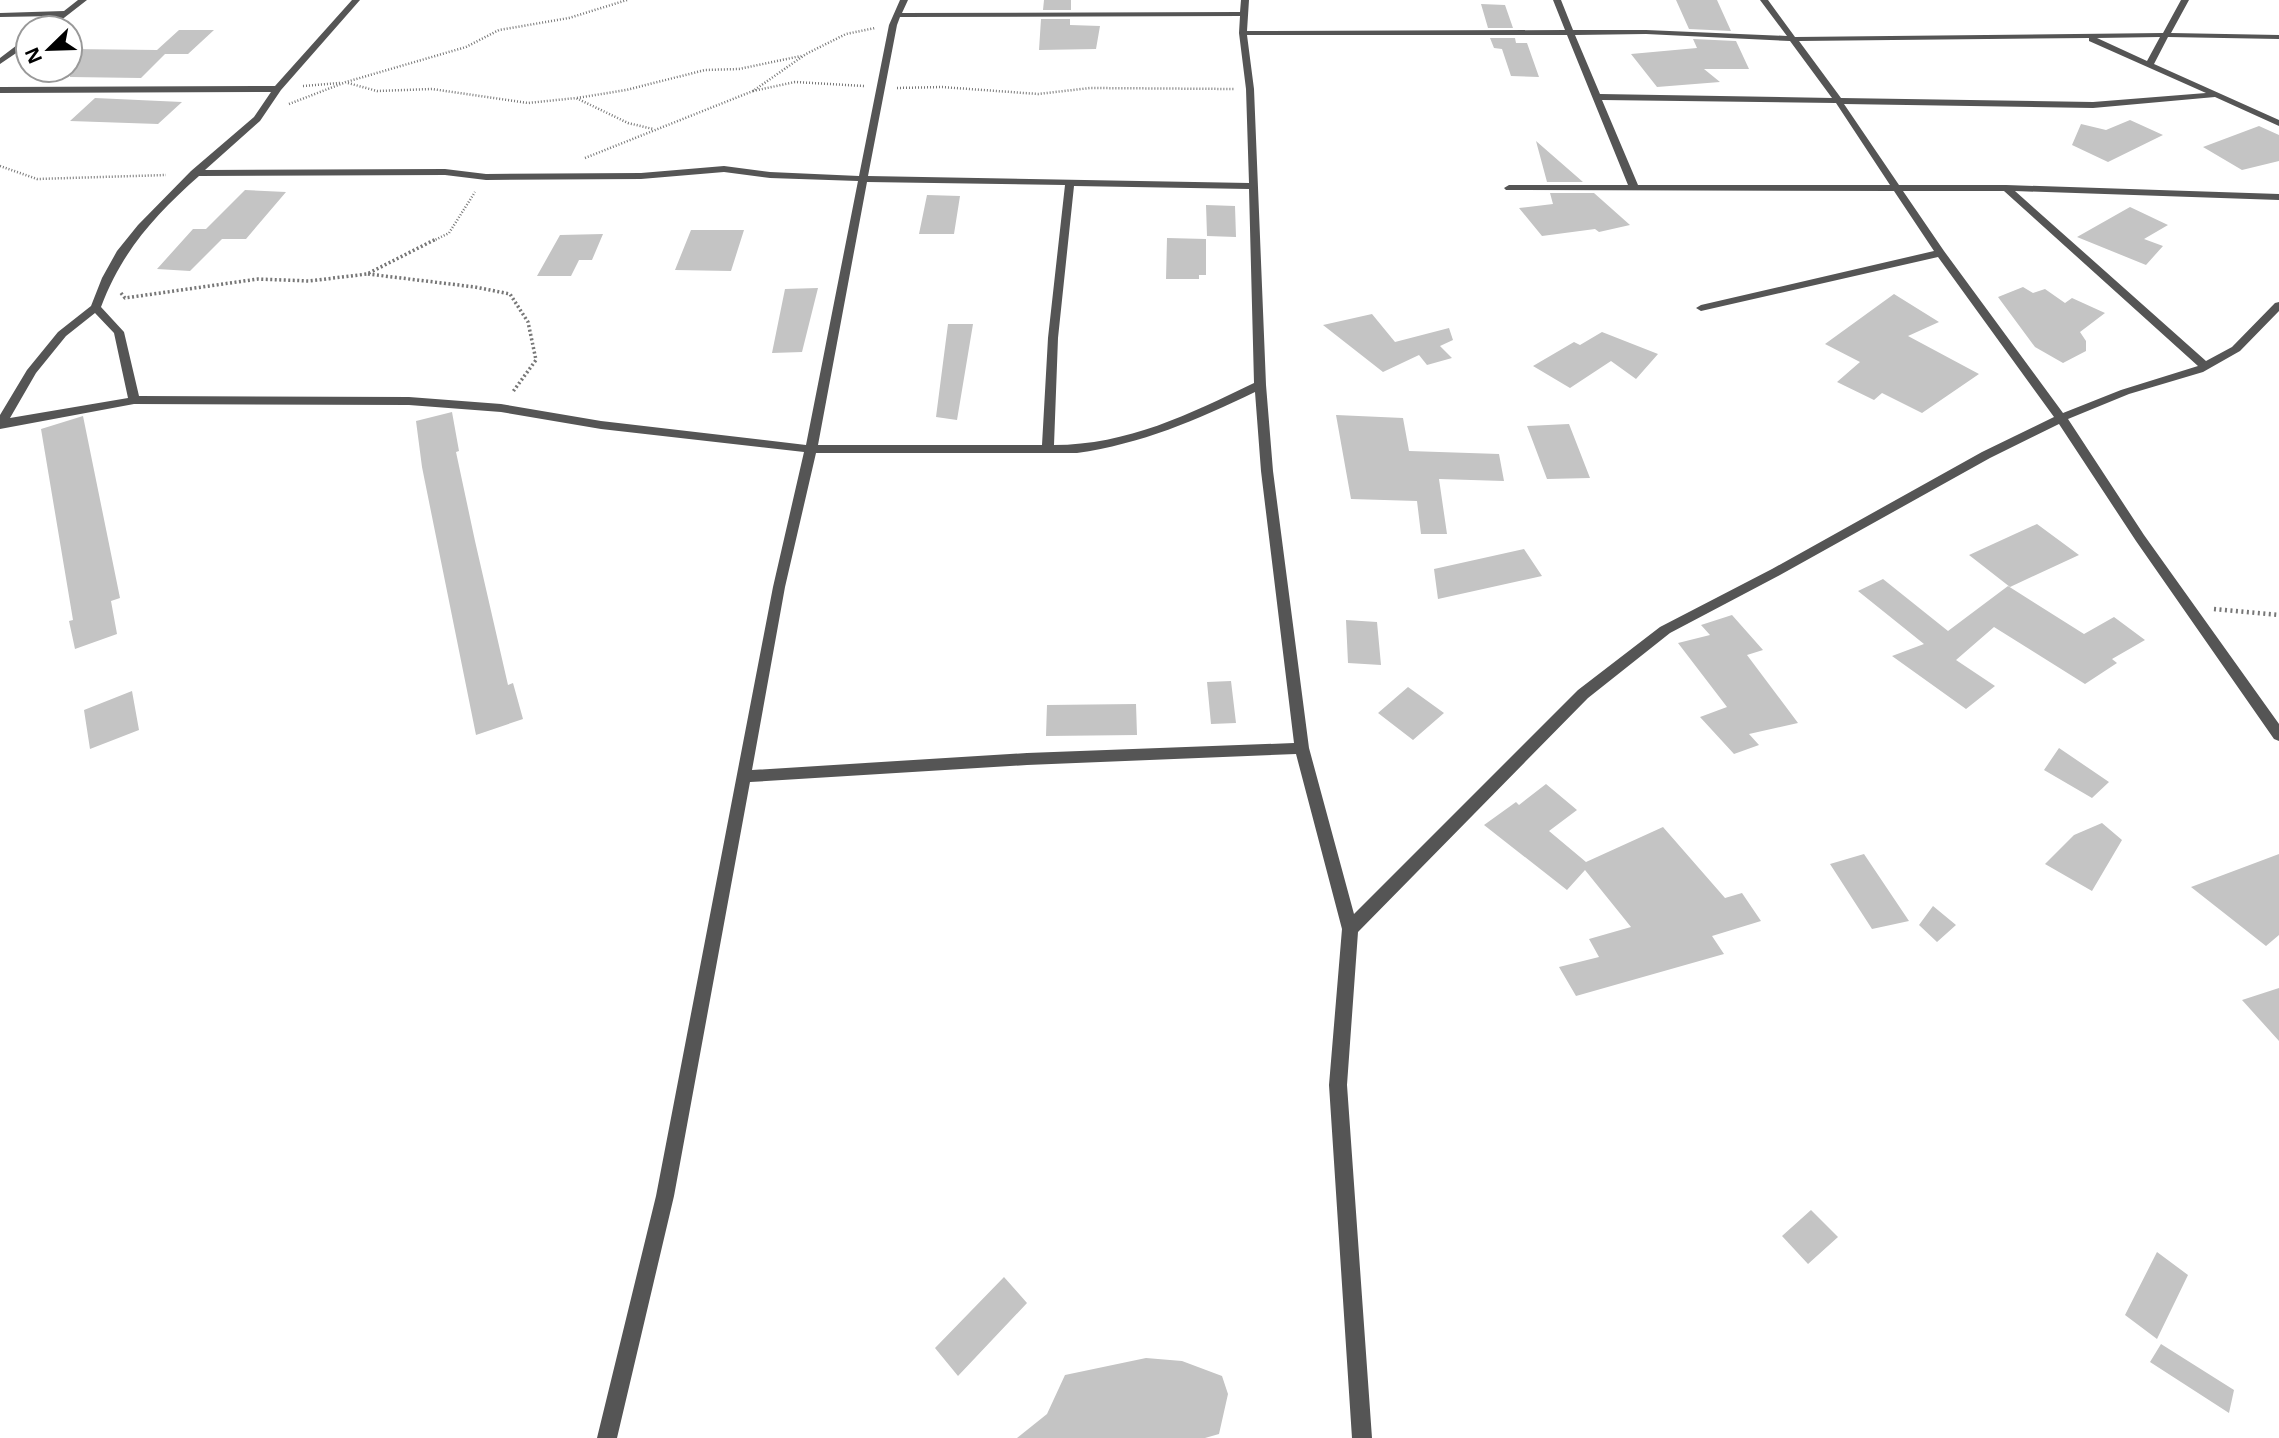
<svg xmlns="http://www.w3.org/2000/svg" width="2279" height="1438" font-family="'Open Sans',sans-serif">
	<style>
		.building { fill: #c4c4c4 }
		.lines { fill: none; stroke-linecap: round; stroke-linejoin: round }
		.path-far2 { stroke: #777; stroke-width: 2.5; stroke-dasharray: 1 2; stroke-linecap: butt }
		.path-far1 { stroke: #777; stroke-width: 3.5; stroke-dasharray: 2 2.5; stroke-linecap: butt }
		.path { stroke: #777; stroke-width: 4.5; stroke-dasharray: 2 3.5; stroke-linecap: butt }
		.minor { fill: #555; fill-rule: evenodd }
	</style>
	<rect width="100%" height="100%" fill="#fff"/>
	<path class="building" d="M1044,0H1071V10H1043Z
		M1676,0H1717L1731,31L1689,29Z
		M1481,4L1505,5L1513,28H1488Z
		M1041,19H1070V25L1100,26L1096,49L1039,50Z
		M179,30H214L188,54H165L141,78L70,77V49L157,50Z
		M1490,38H1515L1516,43H1527L1539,77L1511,76L1502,49L1494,48Z
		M1693,39L1736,41L1749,69H1704L1720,82L1657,87L1631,54L1697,48Z
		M95,98L182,102L158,124L70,121Z
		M2130,120L2163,135L2108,162L2072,145L2081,124L2106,130Z
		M2259,126L2279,135V161L2242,170L2203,147Z
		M1536,141L1583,182H1547Z
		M245,190L286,192L246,239H222L190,271L157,269L193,229H206Z
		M1550,193H1594L1630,225L1599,232L1595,229L1542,236L1519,208L1553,204Z
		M927,195L960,196L954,234H919Z
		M1206,205L1235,206L1236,237L1207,236Z
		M2130,207L2168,225L2144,239L2163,246L2146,265L2077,237Z
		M691,230H744L731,271L675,270Z
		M603,234L592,260H579L571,276H537L560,235Z
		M1167,238L1206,239V275H1199V279H1166Z
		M2023,287L2033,293L2045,289L2065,303L2072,298L2105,313L2080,332L2086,341V351L2063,363L2035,347L1998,297Z
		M818,288L802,352L772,353L785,289Z
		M1894,294L1939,322L1908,336L1979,374L1922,413L1882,393L1874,400L1837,382L1860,362L1825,344Z
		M1372,314L1395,342L1449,328L1453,340L1440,346L1452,358L1427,365L1419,355L1383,372L1323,325Z
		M948,324H973L957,420L936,417Z
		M1602,332L1658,354L1636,379L1611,361L1570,388L1533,366L1574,342L1580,345Z
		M452,412L459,451L456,452L475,541L508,685L513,683L523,719L476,735L422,467L416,421Z
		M1336,415L1403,418L1409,451L1499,454L1504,481L1439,479L1447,534H1421L1417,501L1351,499Z
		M83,416L120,598L111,601L117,634L75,649L69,621L73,620L41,429Z
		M1569,424L1590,478L1547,479L1527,426Z
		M2037,524L2079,555L2010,587L1969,555Z
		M1524,549L1542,576L1438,599L1434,569Z
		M1883,579L1948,631L2008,586L2084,634L2114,617L2145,640L2112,659L2117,663L2085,684L1994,627L1956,660L1995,686L1966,709L1892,656L1924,644L1858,591Z
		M1732,615L1763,650L1747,655L1798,723L1749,734L1759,745L1734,754L1700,717L1727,707L1678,643L1710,635L1701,625Z
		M1346,620L1377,622L1381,665L1348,663Z
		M1231,681L1236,723L1211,724L1207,682Z
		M1408,687L1444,713L1413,740L1378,713Z
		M132,691L139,730L90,749L84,710Z
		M1136,704L1137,735L1046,736L1047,705Z
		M2059,748L2109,782L2092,798L2044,770Z
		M1546,784L1577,810L1549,831L1586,862L1663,827L1725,898L1742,893L1761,921L1712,936L1724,954L1576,996L1559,967L1599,957L1589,939L1631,927L1585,870L1567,890L1484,825L1516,802L1519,805Z
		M2102,823L2122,840L2092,891L2045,864L2074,835Z
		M1864,854L1909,921L1872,929L1830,864Z
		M2279,854V935L2266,946L2191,887Z
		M1933,906L1956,925L1937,942L1919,925Z
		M2279,988V1041L2242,1000Z
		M1811,1210L1838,1237L1808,1264L1782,1236Z
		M2157,1252L2188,1275L2157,1339L2125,1315Z
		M1004,1277L1027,1303L958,1376L935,1348Z
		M2161,1344L2234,1390L2229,1413L2150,1362Z
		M1146,1358L1182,1361L1222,1376L1228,1394L1219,1434L1205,1438H1017L1047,1414L1065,1375Z"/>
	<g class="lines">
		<path class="path-far2" d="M348,83L377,91L432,89L528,103L576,98L628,123L653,129
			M303,86L340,83
			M897,88L942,87L1038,94L1090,88L1234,89
			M753,91L795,82L864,86
			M577,98L626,90L705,70L739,69L801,56
			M289,104L346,82L466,47L499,30L569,18L627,0
			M585,158L753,91L806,54L846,34L875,28
			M0,166L37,179L166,175
			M433,241L449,233L475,192"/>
		<path class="path-far1" d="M368,274L475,287L510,294L528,322L536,360L512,393
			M121,293L125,298L258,279L309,281L367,274L436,239"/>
		<path class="path" d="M2214,609L2279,615"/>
		<path class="minor" d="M78,0H87L51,28H42L57,16L0,17V13L64,11Z
			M352,0H360L281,90L260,121L205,170L445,169L486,174L641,173L724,166L770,172L859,176L889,25L900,0H908L902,13L1240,12L1241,0H1249L1247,31L1565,30L1553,0H1561L1573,30H1646L1787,36L1760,0H1768L1795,37L2163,33L2181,0H2189L2171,33L2279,35V39L2168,37L2154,64L2279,120V126L2215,97L2093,108L1844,104L1899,185H2006L2279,194V200L2015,191L2206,361L2232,347L2275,303L2279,302V311L2240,351L2203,372L2129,394L2068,419L2144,535L2279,724V741L2274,739L2136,541L2059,424L1990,458L1780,575L1670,633L1588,698L1358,932L1347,1085L1372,1438H1352L1329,1085L1342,929L1296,754L1027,765L750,782L674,1196L617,1438H597L656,1196L773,587L804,452L601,429L501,412L409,405L134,404L0,429V415L27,370L58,332L91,306L102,278L117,251L138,225L191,171L254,117L271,92L0,93V87L275,86ZM1240,16L1239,33L1246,89L1249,183L868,176L897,25L900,17ZM1646,34L1790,41L1832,98L1600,94L1575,35ZM1247,35H1567L1628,185H1509L1504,188L1506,190L1894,191L1934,251L1701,305L1696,308L1701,311L1938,257L2054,417L1982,452L1772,569L1660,627L1578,690L1354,914L1309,748L1273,471L1266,385L1254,89ZM2160,37L2147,61L2097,38ZM2089,38V41L2206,93L2093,102L1841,98L1799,41ZM1602,100L1836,103L1890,185H1638ZM724,172L770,178L858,181L806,445L601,421L501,404L409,397L139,396L124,332L101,307C122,251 155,215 199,176L445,175L486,180L641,179ZM867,182L1065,185L1048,338L1042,445H818ZM1074,186L1249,189L1254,383C1190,414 1127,445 1054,445L1058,338ZM1903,191H2004L2198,366L2121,390L2063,413L1944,251ZM95,313L114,333L128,398L10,418L36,373L66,336ZM1255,392L1261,471L1294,743L1027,753L752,770L785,587L816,453H1077C1141,444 1197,420 1255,392Z
			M25,39H28V45L0,64V58Z"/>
	</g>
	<g transform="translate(49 49) rotate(247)"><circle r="33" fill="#ffffff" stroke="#999999" stroke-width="2"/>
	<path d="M0-5L12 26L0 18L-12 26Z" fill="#000000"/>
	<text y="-10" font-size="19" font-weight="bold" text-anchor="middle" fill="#000000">N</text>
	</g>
</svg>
